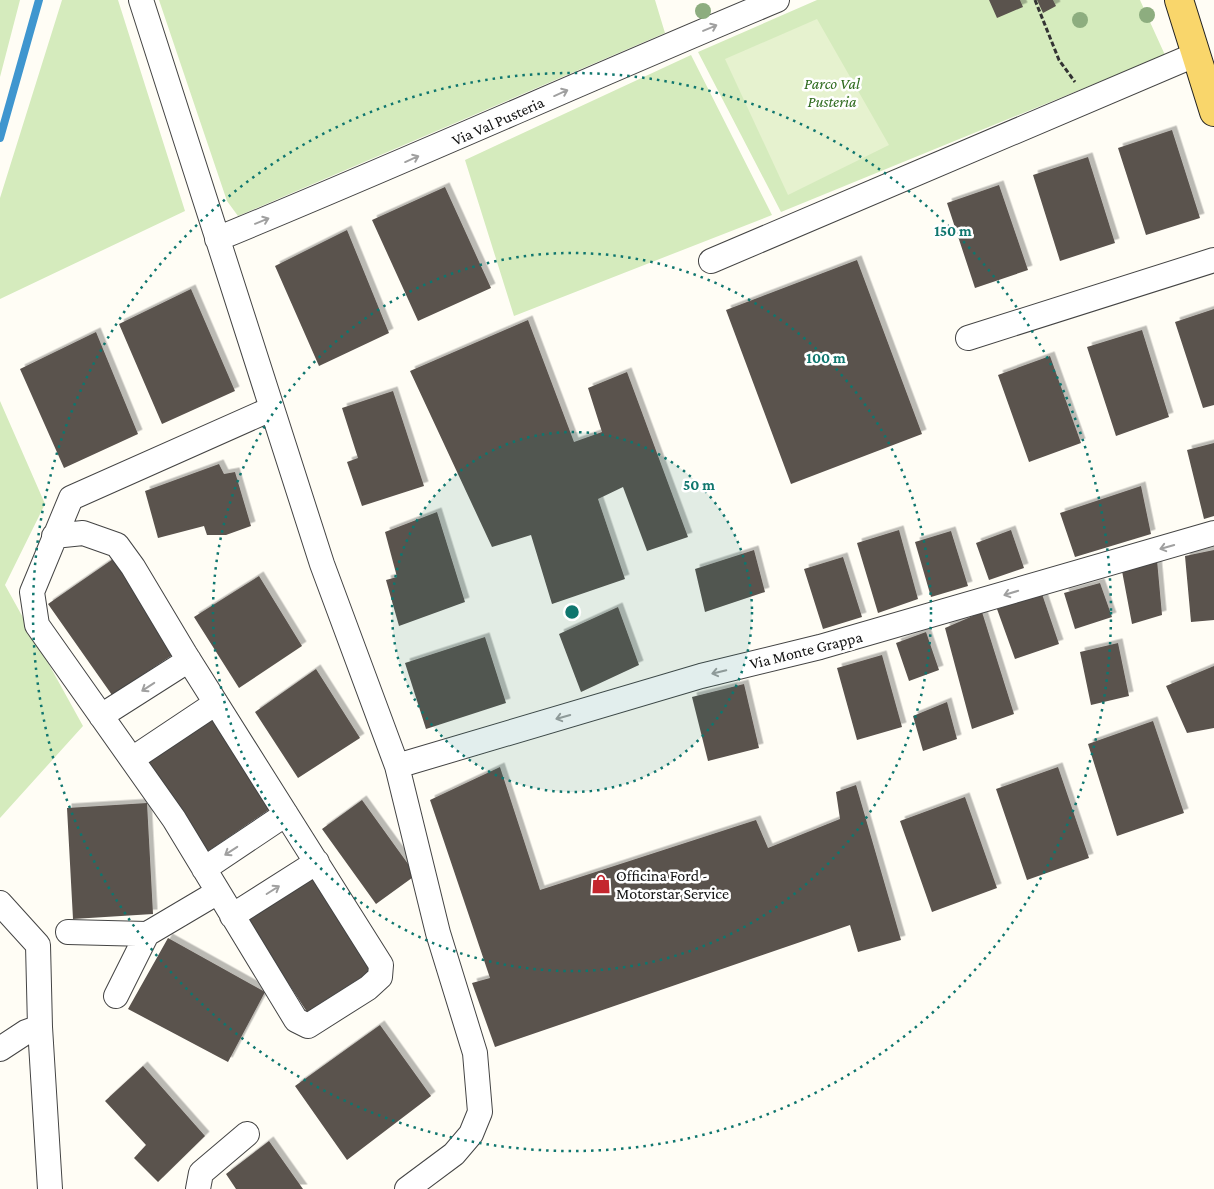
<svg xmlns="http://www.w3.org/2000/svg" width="1214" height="1189" font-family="'Crimson Pro',serif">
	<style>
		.green { fill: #d5ebbd }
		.pitch { fill: #e6f2cf }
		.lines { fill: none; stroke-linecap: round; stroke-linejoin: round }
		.stream { stroke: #3f96cf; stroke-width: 8 }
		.building { fill: #5a524d; filter: url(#shadow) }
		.minor-casing { stroke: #444; stroke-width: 26 }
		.major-casing { stroke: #222; stroke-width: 30 }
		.path { stroke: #333; stroke-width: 3; stroke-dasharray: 5 2.5; stroke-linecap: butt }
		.minor { stroke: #fff; stroke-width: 24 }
		.major { stroke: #f9d66b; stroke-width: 28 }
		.tree { fill: #8dad7f }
		.oneway { stroke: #a0a0a0 }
		.ring { fill: none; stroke: #0f766e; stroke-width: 2.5; stroke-dasharray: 2.5 5 }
		.labels { text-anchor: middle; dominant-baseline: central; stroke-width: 5; stroke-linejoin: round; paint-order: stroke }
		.park-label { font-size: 16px; font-style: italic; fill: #2f6b1f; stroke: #fff }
		.street-label { font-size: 16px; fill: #111; stroke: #fff }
		.poi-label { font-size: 16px; fill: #111; stroke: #fff; text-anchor: start }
		.centre { fill: #0f766e; stroke: #fff; stroke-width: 2.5 }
		.ring-label { font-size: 15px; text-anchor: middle; font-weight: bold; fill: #0f766e; stroke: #fff; stroke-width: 5; stroke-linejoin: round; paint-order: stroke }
	</style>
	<defs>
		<filter id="shadow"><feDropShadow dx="4.5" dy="-4.5" stdDeviation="0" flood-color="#0004"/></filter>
	</defs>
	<rect width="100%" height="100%" fill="#fffdf5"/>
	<path class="green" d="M0,0H20L0,77Z
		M62,0H118L185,211L0,299V198Z
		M159,0H655L665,33L238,216L227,201Z
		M817,0H1140L1165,55L781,212L698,52Z
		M691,55L772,215L514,316L465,160Z
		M0,401L45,504L5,585L83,726L0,818Z"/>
	<path class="pitch" d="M817,19L889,145L788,195L725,59Z"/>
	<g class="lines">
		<path class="stream" d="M0,138L39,0"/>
	</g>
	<path class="building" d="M989,0H1020L1023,7L997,18Z
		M1037,0H1053L1056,6L1043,13Z
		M1172,130L1200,218L1146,235L1118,148Z
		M1088,157L1115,243L1060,261L1033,175Z
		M999,185L1028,270L975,288L947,203Z
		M445,187L491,288L418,321L372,220Z
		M347,230L389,333L319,366L275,266Z
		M857,260L922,434L791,484L726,310Z
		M191,289L235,391L162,424L119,324Z
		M1214,309V405L1203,408L1175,322Z
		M528,320L574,442L602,432L588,388L627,372L688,537L647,551L623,487L598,499L625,579L552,604L531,535L492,547L410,371Z
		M1142,330L1169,417L1116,436L1087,347Z
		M96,332L138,434L64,468L20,369Z
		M1050,356L1081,443L1029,462L998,375Z
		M393,391L424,486L362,506L347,462L358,458L342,408Z
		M1214,443V516L1204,519L1187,450Z
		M219,464L224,474L235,472L251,526L226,535H207L204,526L158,538L145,491Z
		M1141,486L1151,534L1075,557L1060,513Z
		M437,512L465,602L399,626L386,580L397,577L385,532Z
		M899,530L918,599L878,613L857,543Z
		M1011,530L1024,568L989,580L976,543Z
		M951,531L968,586L931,597L915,542Z
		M754,550L765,592L705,612L695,569Z
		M1214,550V620L1191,622L1185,556Z
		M116,557L177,652L112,695L48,604Z
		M843,557L862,617L823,629L804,569Z
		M1157,560L1162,615L1132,624L1122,571Z
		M259,576L302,646L239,688L194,617Z
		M1100,583L1112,617L1075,629L1064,593Z
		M1042,594L1059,644L1015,659L997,609Z
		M618,607L639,665L581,692L559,634Z
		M982,612L1014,714L972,729L945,628Z
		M926,632L939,670L909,681L896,643Z
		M485,637L506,703L426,729L405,663Z
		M1118,643L1129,696L1091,705L1080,652Z
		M882,655L902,727L857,740L837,668Z
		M1214,666V728L1187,733L1166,686Z
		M316,669L360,738L298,778L255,712Z
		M744,684L759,748L708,761L692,697Z
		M947,702L957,739L923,751L913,716Z
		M214,714L273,807L207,852L147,760Z
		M1153,721L1184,813L1117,836L1088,744Z
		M500,767L540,890L756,820L768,848L840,819L836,792L856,785L901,940L858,952L850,925L495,1047L472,983L490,978L430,800Z
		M1058,767L1089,858L1027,880L996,789Z
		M965,797L997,888L932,912L900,821Z
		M362,800L416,875L376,904L322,829Z
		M147,803L153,914L73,919L67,808Z
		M315,873L373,970L307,1012L247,920Z
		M168,938L265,992L228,1062L128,1009Z
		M380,1025L431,1096L347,1160L295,1086Z
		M143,1066L205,1136L158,1182L134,1158L146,1145L105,1101Z
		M269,1141L303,1189H236L226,1174Z"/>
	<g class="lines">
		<defs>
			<path id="minor" d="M141,0L322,564L397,766L438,933L475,1053L480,1112L471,1134L454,1154L407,1189
				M217,239C405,162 590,78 777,0
				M711,261L1197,54
				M968,338L1214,260
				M54,536L83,533L117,545L133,567L185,654L381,965L380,977L368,988L308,1026L296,1020L174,819L37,625L32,592L71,498L271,409
				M101,716L189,660
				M132,759L216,703
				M397,766L701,676L820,647L1214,533
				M204,869L286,814
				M0,903L38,945L40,1027
				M232,916L317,862
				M68,932L147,934L218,892
				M116,996L147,934
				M0,1049L26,1032L40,1027L50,1189
				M198,1189L201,1173L247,1134"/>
			<path id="major" d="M1179,0L1214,112"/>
		</defs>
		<use href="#minor" class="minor-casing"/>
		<use href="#major" class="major-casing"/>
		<path class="path" d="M1035,0L1059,60L1075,82"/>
		<use href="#minor" class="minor"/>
		<use href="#major" class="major"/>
	</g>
	<g class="tree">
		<circle cx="703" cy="11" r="8"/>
		<circle cx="1147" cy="15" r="8"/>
		<circle cx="1080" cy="20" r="8"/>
	</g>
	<defs><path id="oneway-shaft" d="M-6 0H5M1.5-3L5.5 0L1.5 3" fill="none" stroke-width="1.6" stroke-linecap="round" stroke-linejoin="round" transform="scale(1.25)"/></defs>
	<g class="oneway">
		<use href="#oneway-shaft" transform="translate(710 28) rotate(-23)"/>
		<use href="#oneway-shaft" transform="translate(561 93) rotate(-24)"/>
		<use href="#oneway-shaft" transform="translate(412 159) rotate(-24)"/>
		<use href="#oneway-shaft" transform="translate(262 221) rotate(-22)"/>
		<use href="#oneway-shaft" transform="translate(1167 547) rotate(164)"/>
		<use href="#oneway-shaft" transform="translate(1011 593) rotate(163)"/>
		<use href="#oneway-shaft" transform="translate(719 672) rotate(166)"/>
		<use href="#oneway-shaft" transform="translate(148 687) rotate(147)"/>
		<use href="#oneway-shaft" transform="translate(563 717) rotate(164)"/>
		<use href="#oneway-shaft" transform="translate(231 851) rotate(147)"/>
		<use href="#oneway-shaft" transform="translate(273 890) rotate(-32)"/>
	</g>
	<circle cx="572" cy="612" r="180" fill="#0f766e" fill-opacity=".12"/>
	<g class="ring">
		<circle cx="572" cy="612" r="180"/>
		<circle cx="572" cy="612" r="359"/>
		<circle cx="572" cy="612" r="539"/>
	</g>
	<defs>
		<symbol id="shop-bare" viewBox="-9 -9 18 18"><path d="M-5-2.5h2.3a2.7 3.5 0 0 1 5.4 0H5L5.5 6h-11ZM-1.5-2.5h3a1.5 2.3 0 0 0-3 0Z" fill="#c4262e" stroke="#fff" stroke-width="2.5" paint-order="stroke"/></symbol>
	</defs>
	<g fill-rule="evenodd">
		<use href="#shop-bare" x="587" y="870" width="28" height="28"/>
	</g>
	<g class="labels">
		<g class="park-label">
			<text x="832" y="83">Parco Val<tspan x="832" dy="18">Pusteria</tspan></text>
		</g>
		<g class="street-label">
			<text transform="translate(498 121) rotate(-24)">Via Val Pusteria</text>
			<text transform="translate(806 650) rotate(-14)">Via Monte Grappa</text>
		</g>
		<g class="poi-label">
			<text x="616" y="875">Officina Ford -<tspan x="616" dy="18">Motorstar Service</tspan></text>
		</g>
	</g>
	<circle cx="572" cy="612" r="8" class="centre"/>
	<g class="ring-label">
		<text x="953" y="236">150 m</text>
		<text x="826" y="363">100 m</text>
		<text x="699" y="490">50 m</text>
	</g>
</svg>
